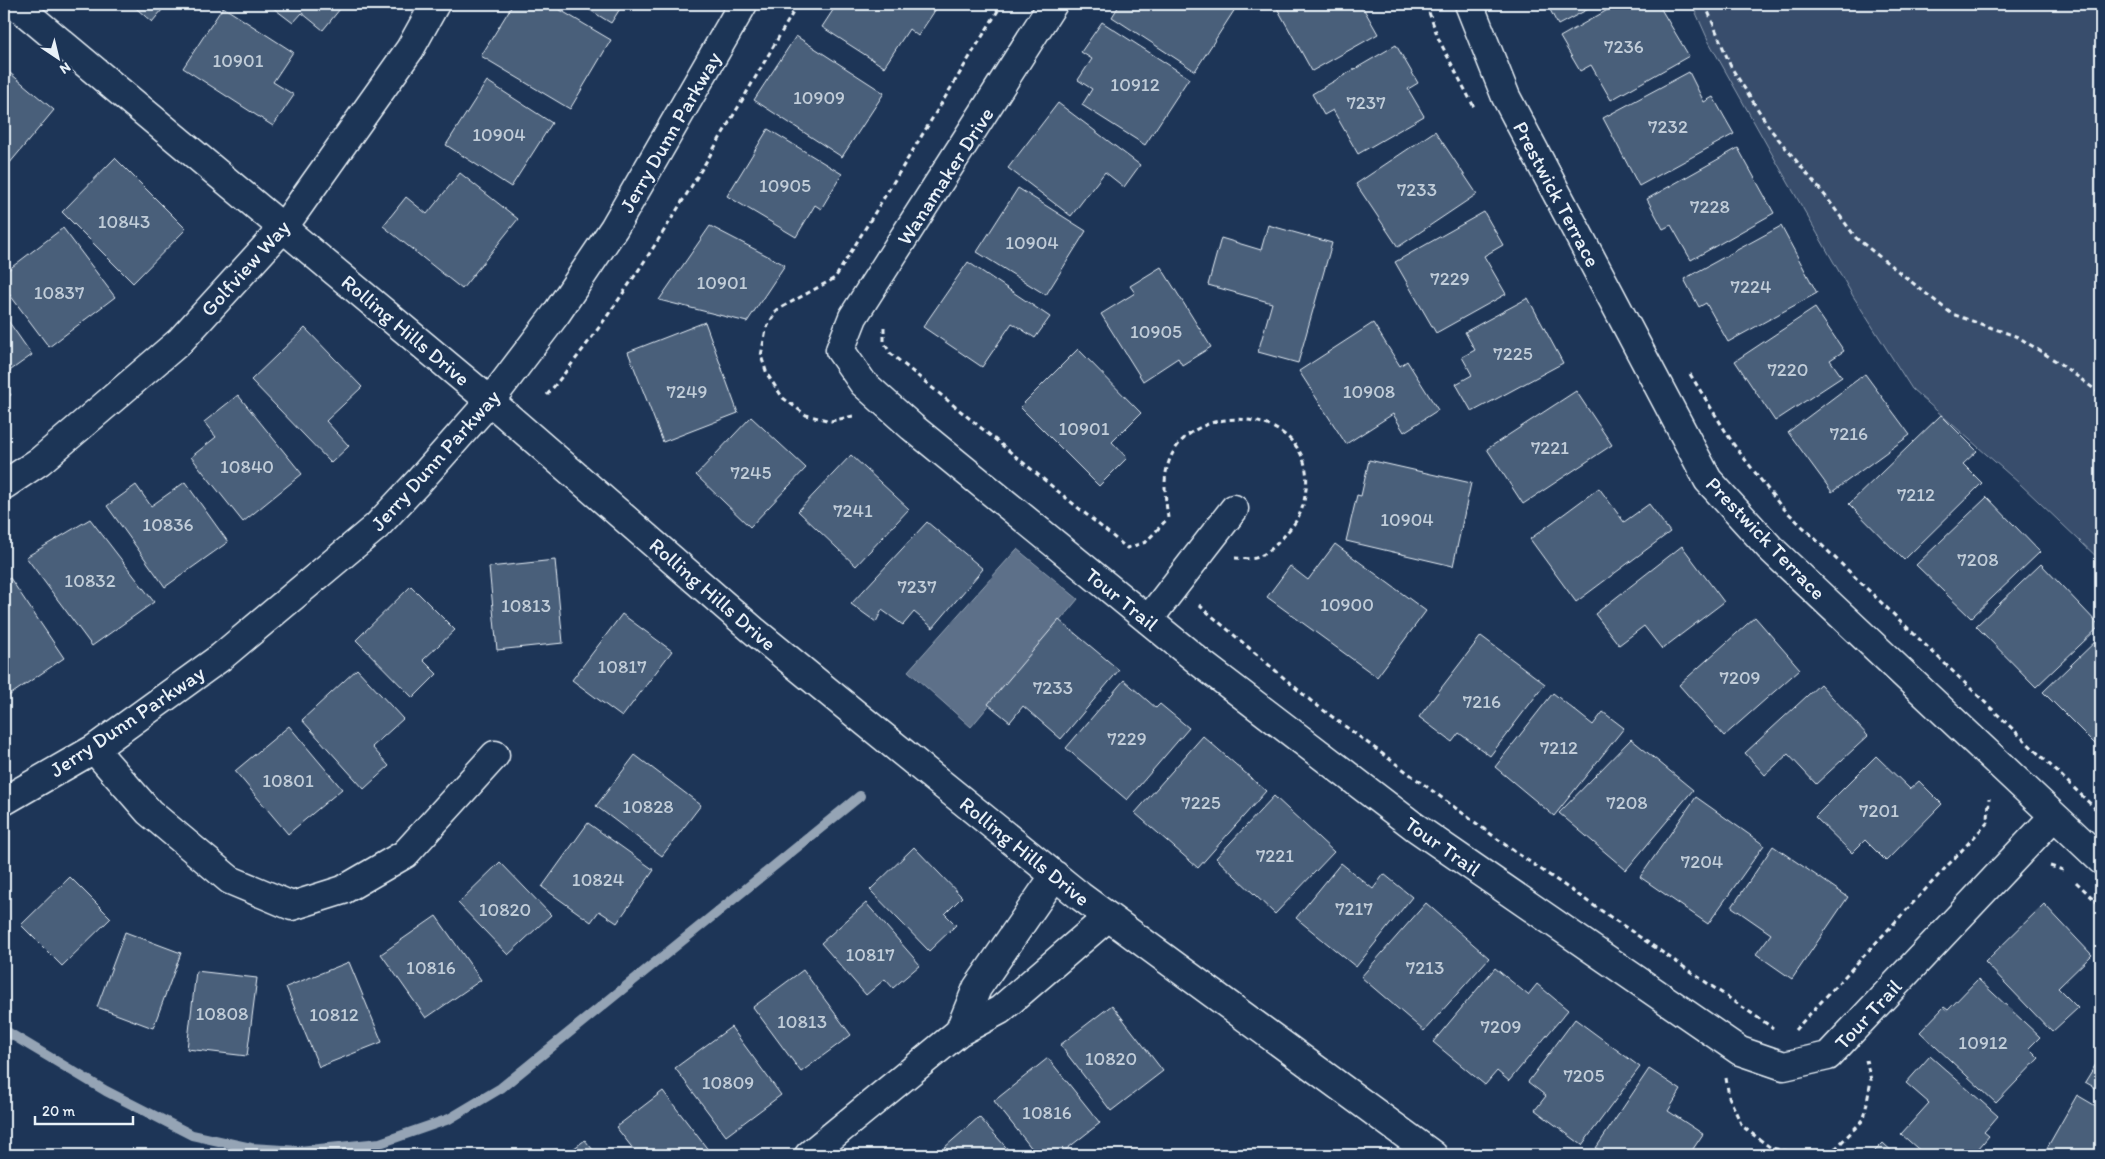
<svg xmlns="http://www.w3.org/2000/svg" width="2105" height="1159" font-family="Itim,sans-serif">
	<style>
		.green { fill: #374d6c; stroke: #909fb2 }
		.water { fill: #5d7089; stroke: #95a4b5 }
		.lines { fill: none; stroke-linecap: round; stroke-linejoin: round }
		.stream { stroke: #95a4b5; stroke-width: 10 }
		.building { fill: #495e7a; stroke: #e8f1f8 }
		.minor-casing { stroke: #e8f1f8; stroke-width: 31 }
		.path { stroke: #e8f1f8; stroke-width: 3; stroke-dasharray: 5 4; stroke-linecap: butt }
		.minor { stroke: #1d3557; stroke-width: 28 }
		.labels { text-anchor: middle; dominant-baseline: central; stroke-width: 4.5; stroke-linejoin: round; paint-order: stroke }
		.number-label { font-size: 19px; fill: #c0ccd8 }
		.street-label { font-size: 21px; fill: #e8f1f8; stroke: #1d3557 }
	</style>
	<rect width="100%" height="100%" fill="#1d3557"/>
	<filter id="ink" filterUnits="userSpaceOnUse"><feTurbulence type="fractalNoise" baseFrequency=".02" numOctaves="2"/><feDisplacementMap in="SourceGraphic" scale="10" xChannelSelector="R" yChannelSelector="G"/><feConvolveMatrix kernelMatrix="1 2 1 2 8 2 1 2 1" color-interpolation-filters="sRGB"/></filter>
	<g filter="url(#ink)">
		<path class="green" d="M1692,4H2101V561L2019,483L1912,389L1853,296L1781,170L1709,42Z"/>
		<path class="water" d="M1017,549L1078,599L971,727L908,671Z"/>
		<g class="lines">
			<path class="stream" d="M4,1030L106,1091L192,1135L251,1148L299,1151L380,1143L449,1119L501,1088L860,796"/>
		</g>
		<path class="building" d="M131,4H167L152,22Z
			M268,4H344L323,30L302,13L293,23Z
			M513,4H550L611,40L570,109L481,56Z
			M580,4H623L611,23Z
			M837,4H928L936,9L918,36L909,29L884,67L822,27Z
			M1120,4H1234L1237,6L1195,71L1112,17Z
			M1285,4H1365L1362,6L1378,34L1312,71L1277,8Z
			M1547,4H1598L1558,25Z
			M1618,4H1658L1689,56L1611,100L1591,65L1580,71L1560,37Z
			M223,7L293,52L273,82L294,95L273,126L183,68Z
			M1102,22L1189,78L1145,145L1082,105L1092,89L1078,80L1092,59L1081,52Z
			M796,36L884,93L842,157L754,100Z
			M1396,45L1418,83L1408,89L1424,116L1358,154L1333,110L1324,115L1312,94Z
			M4,68L54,110L4,170Z
			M1689,72L1704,102L1713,97L1734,134L1639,186L1603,118Z
			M487,81L552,123L511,187L446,145Z
			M1058,103L1140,165L1124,187L1105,172L1071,216L1008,168Z
			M768,129L842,174L821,209L815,205L796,237L727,196Z
			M1435,131L1477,194L1398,247L1356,184Z
			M1738,148L1774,213L1691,260L1671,225L1663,229L1647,199Z
			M115,158L186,229L133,283L62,212Z
			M460,173L518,219L462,289L383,226L406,197L427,214Z
			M1018,188L1086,231L1046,295L977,252Z
			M1484,212L1503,245L1484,256L1506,294L1436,333L1395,262Z
			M1268,225L1332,243L1298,363L1258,352L1272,303L1208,285L1221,238L1261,250Z
			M710,226L785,265L747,322L659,300Z
			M1781,226L1817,293L1728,342L1706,303L1699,307L1684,279Z
			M63,228L115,297L49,347L4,287V273Z
			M968,262L1050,317L1035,338L1012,323L982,367L923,327Z
			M1161,267L1211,347L1182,365L1178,358L1143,381L1101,314L1135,293L1130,286Z
			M1528,298L1563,363L1472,412L1456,384L1472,375L1462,357L1475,350L1465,332Z
			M1815,308L1844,351L1830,360L1842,377L1775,421L1735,361Z
			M4,315L32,355L4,375Z
			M705,322L738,413L663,442L628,352Z
			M1373,323L1400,366L1407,361L1438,410L1404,432L1393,414L1346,444L1299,371Z
			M305,328L362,387L326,421L349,446L331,463L251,380Z
			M1078,349L1141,413L1112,442L1127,458L1099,486L1020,407Z
			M1865,374L1910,435L1832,492L1788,432Z
			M4,384L11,395L4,401Z
			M1576,391L1612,445L1523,504L1487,449Z
			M238,395L302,474L243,522L191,457L216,437L204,422Z
			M1941,415L1977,451L1963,464L1982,483L1904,560L1849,504Z
			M751,417L806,468L750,527L696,475Z
			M851,455L909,509L856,566L798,511Z
			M1369,460L1471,483L1453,566L1346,541L1357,495L1361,496Z
			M185,482L228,542L165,587L107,506L136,485L151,506Z
			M1599,488L1624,522L1649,504L1670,532L1576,602L1530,539Z
			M1987,497L2040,552L1971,618L1916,565Z
			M90,519L154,602L92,646L26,557Z
			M927,522L983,569L933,628L914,612L903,625L882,610L876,622L851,604Z
			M1335,544L1426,611L1377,677L1267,597L1290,566L1308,580Z
			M1682,546L1724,602L1662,649L1644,626L1619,645L1595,614Z
			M555,560L563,643L497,650L489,567Z
			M2041,564L2100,626L2036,687L1976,626Z
			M10,578L64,658L4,699V582Z
			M411,586L455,630L423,660L437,674L413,698L356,640Z
			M622,614L672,651L622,717L572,680Z
			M1755,617L1800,669L1724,736L1679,685Z
			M1059,620L1119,670L1061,739L1023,706L1010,722L988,704Z
			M1481,636L1545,684L1490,756L1459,733L1452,742L1419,717Z
			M2101,636V738L2095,744L2043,692Z
			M357,669L403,719L372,747L389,766L364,789L302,720Z
			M1124,680L1156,708L1160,704L1189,728L1127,800L1066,748Z
			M1820,684L1868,736L1816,784L1788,754L1765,775L1745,753Z
			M1553,693L1593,725L1603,712L1624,728L1554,816L1495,767Z
			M289,726L342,789L288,834L235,771Z
			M1203,736L1266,791L1198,868L1135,813Z
			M1631,739L1693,790L1626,870L1559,813Z
			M635,755L701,805L662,856L596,806Z
			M1876,756L1910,789L1919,781L1942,804L1886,861L1865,840L1852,853L1815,817Z
			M1274,796L1334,852L1275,914L1216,858Z
			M1696,797L1764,845L1708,924L1640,877Z
			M588,823L654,870L617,923L599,911L591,922L542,887Z
			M1773,846L1848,897L1792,979L1756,954L1771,934L1732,907Z
			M914,847L962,897L945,914L956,925L929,951L870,890Z
			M500,862L551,915L508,955L458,903Z
			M1341,863L1373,889L1384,874L1412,897L1356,967L1296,918Z
			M70,877L111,918L62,966L21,925Z
			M866,903L920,965L893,988L885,979L866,995L821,943Z
			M1426,903L1489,958L1424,1031L1361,977Z
			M2044,904L2092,955L2058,988L2078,1008L2052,1032L1985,962Z
			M436,916L481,980L426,1018L381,954Z
			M125,932L181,953L153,1028L97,1007Z
			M349,962L382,1042L319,1067L286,987Z
			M1495,968L1528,995L1537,984L1568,1010L1509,1081L1497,1071L1485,1085L1433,1042Z
			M803,970L851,1035L801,1072L753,1007Z
			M196,971L257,978L247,1056L187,1049Z
			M1978,979L2040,1037L2029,1048L2039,1058L1996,1103L1920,1032L1944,1007L1948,1010Z
			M1112,1005L1163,1071L1111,1111L1060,1045Z
			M1575,1019L1640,1067L1582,1145L1535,1110L1546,1096L1528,1082Z
			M731,1027L781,1095L726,1136L675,1068Z
			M1930,1056L1998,1116L1984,1132L1989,1136L1973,1155H1925L1901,1134L1929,1103L1906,1083Z
			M2101,1056V1091L2085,1082Z
			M1048,1058L1100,1123L1059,1155H1037L994,1101Z
			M1649,1069L1681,1090L1668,1111L1703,1134L1689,1155H1608L1596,1148Z
			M663,1091L709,1151L703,1155H638L616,1127Z
			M2077,1095L2101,1109V1155H2043Z
			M979,1117L1013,1155H936Z
			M585,1140L597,1155H565Z
			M1883,1143L1896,1155H1871Z"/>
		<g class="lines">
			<defs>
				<path id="minor" d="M15,4L490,401L753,630L853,712L1080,896L1433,1155
					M1053,4L853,317L840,350L863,383L912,427L1202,664L1415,827L1740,1051L1784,1066L1828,1056L2054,816
					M1469,4L1506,97L1708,480L1770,548L2101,860
					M4,485L40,461L180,341L283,228L410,49L435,4
					M1148,620L1234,509
					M94,749L149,812L230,880L292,906L343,890L405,854L495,755
					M4,801L94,749L221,657L377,526L420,480L490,401L556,314L614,228L743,4
					M959,1032L977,988L1055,875
					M809,1155L959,1032L1000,1010L1108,917"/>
			</defs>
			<use href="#minor" class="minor-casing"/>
			<path class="path" d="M1426,4L1439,40L1475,109
				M1705,4L1731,67L1771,130L1827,198L1856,238L1952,314L2018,337L2059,363L2101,394
				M884,327V342L890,353L1127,548L1146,542L1168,518C1166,502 1163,484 1167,468C1185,394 1317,407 1306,489C1304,504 1302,512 1294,524C1284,536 1273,551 1258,557C1252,560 1242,558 1235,558
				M1690,374L1734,445L1780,505L2101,814
				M547,395C646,275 720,137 798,4
				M853,416L831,421L806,415L783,398L767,374L761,356L766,329L777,310L835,278L1002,4
				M1199,605L1311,701L1511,849L1773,1028
				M2050,866L2063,870
				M2076,882L2101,906
				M1795,1030L1988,822L1989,798
				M1726,1078L1729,1097L1742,1126L1771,1148L1807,1155
				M1808,1155L1836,1148L1864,1119L1871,1080L1866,1060"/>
			<use href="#minor" class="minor"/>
		</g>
	</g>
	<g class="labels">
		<g class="number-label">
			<text x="1624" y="46">7236</text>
			<text x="238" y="60">10901</text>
			<text x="1135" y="84">10912</text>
			<text x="819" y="97">10909</text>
			<text x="1366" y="102">7237</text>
			<text x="1668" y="126">7232</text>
			<text x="499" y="134">10904</text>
			<text x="785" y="185">10905</text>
			<text x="1417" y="189">7233</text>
			<text x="1710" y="206">7228</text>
			<text x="124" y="221">10843</text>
			<text x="1032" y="242">10904</text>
			<text x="1450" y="278">7229</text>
			<text x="722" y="282">10901</text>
			<text x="1751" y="286">7224</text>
			<text x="59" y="292">10837</text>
			<text x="1156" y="331">10905</text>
			<text x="1513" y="353">7225</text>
			<text x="1788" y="369">7220</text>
			<text x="687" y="391">7249</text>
			<text x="1369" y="391">10908</text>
			<text x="1084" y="428">10901</text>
			<text x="1849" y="433">7216</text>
			<text x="1550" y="447">7221</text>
			<text x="247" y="466">10840</text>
			<text x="751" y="472">7245</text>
			<text x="1916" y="494">7212</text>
			<text x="853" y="510">7241</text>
			<text x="1407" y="519">10904</text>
			<text x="168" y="524">10836</text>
			<text x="1978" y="559">7208</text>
			<text x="90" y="580">10832</text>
			<text x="917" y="586">7237</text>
			<text x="1347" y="604">10900</text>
			<text x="526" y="605">10813</text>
			<text x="622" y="666">10817</text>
			<text x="1740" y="677">7209</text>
			<text x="1053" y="687">7233</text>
			<text x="1482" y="701">7216</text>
			<text x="1127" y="738">7229</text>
			<text x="1559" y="747">7212</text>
			<text x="288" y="780">10801</text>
			<text x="1201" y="802">7225</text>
			<text x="1627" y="802">7208</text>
			<text x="648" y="806">10828</text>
			<text x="1879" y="810">7201</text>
			<text x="1275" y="855">7221</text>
			<text x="1702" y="861">7204</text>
			<text x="598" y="879">10824</text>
			<text x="1354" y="908">7217</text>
			<text x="505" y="909">10820</text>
			<text x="870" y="954">10817</text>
			<text x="431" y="967">10816</text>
			<text x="1425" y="967">7213</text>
			<text x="222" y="1013">10808</text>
			<text x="334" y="1014">10812</text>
			<text x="802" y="1021">10813</text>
			<text x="1501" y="1026">7209</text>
			<text x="1983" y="1042">10912</text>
			<text x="1111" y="1058">10820</text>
			<text x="1584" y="1075">7205</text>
			<text x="728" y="1082">10809</text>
			<text x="1047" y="1112">10816</text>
		</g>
		<g class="street-label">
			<text transform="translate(670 132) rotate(-60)">Jerry Dunn Parkway</text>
			<text transform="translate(945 176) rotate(-57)">Wanamaker Drive</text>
			<text transform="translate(1557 194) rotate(62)">Prestwick Terrace</text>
			<text transform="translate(245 268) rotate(-48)">Golfview Way</text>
			<text transform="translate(406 330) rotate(40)">Rolling Hills Drive</text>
			<text transform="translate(435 460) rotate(-48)">Jerry Dunn Parkway</text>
			<text transform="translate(1766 538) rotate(46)">Prestwick Terrace</text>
			<text transform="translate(713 594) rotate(41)">Rolling Hills Drive</text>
			<text transform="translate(1122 599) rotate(39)">Tour Trail</text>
			<text transform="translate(127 721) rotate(-34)">Jerry Dunn Parkway</text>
			<text transform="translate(1443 846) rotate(35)">Tour Trail</text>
			<text transform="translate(1025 851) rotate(39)">Rolling Hills Drive</text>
			<text transform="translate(1868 1014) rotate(-47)">Tour Trail</text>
		</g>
	</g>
	<rect width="2105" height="1159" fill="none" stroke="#1d3557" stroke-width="20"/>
	<rect x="10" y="10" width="2085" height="1139" fill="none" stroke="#e8f1f8" stroke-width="2" filter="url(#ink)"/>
	<g transform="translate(58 58) rotate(145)" stroke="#1d3557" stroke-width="4" paint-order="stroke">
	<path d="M0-4L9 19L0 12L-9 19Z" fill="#e8f1f8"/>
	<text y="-8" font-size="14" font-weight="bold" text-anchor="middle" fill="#e8f1f8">N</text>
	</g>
	<path d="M35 1116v8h98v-8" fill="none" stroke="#e8f1f8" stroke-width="2.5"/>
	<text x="42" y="1116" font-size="15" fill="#e8f1f8" stroke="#1d3557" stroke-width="4" paint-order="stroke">20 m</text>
</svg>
